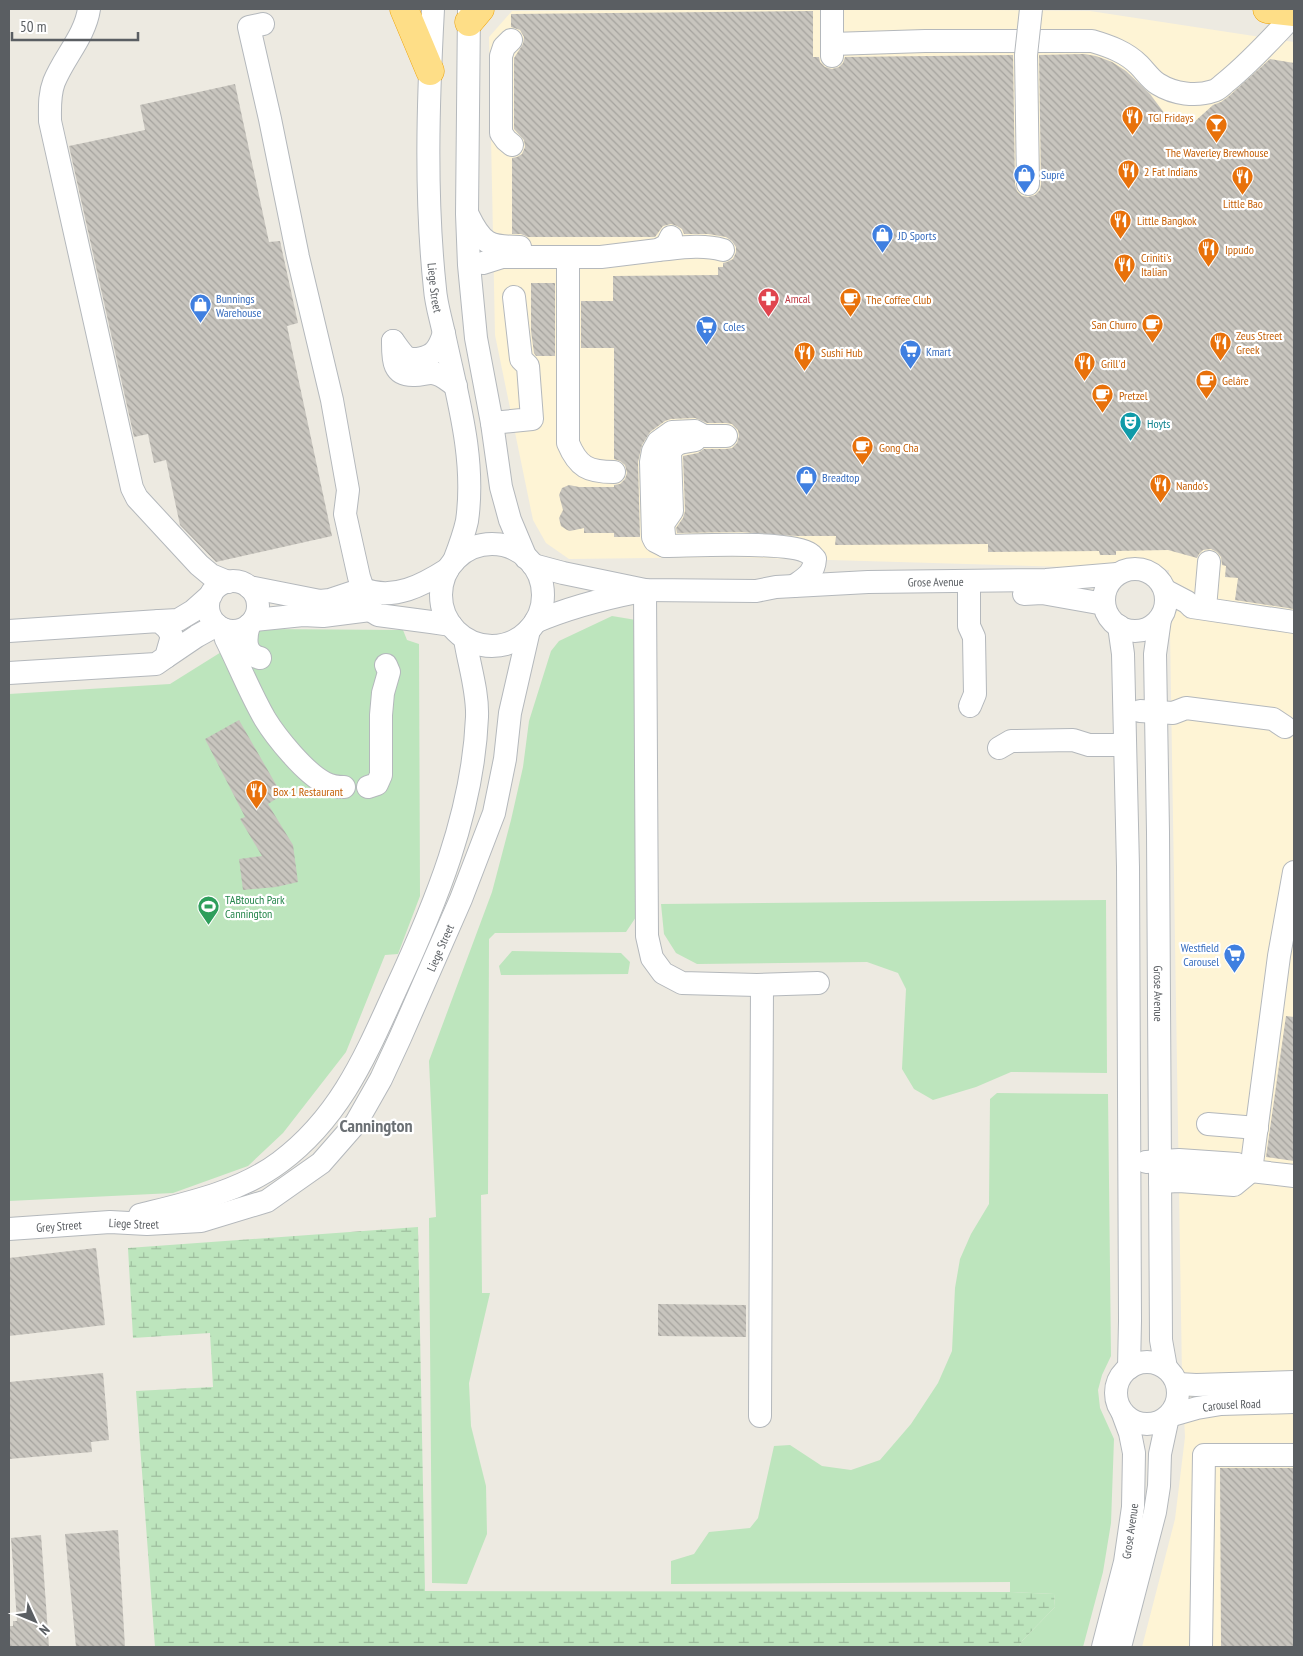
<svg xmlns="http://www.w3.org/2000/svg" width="1303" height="1656" font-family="'PT Sans Narrow',sans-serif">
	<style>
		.commercial { fill: #fef4d5 }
		.grass { fill: #bde5bd }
		.wetland { fill: url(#wetland-marsh) }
		.building { fill: url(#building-back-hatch) }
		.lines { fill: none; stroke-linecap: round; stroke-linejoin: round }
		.minor-casing { stroke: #b4b8bc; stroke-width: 24 }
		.highway-casing { stroke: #eea000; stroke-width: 29 }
		.minor { stroke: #fff; stroke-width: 22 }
		.highway { stroke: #fede87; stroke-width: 28 }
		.minor-bridge-casing { stroke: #b4b8bc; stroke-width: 24; stroke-linecap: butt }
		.minor-bridge { stroke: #fff; stroke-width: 22 }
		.labels { text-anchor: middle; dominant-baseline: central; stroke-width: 4.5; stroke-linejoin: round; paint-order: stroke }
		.food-label { font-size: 12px; fill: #c56008; stroke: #fff; text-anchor: start }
		.shop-label { font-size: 12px; fill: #366cbe; stroke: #fff; text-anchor: start }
		.street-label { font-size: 12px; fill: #5a5e62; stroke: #fff }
		.health-label { font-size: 12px; fill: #be3a42; stroke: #fff; text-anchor: start }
		.culture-label { font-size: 12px; fill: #0d838f; stroke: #fff; text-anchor: start }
		.leisure-label { font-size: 12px; fill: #27864d; stroke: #fff; text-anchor: start }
		.district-label { font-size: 18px; font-weight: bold; fill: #6b7074; stroke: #fff }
	</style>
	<defs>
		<pattern id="wetland-marsh" width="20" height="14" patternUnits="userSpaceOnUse" patternTransform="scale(1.25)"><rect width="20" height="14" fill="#bde5bd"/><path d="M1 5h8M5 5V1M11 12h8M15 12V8" fill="none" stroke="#9dbd9d"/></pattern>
		<pattern id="building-back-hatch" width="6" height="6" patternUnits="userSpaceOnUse" patternTransform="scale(1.25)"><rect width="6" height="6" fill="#c8c5be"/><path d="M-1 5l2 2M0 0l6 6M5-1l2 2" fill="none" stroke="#a5a39e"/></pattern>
	</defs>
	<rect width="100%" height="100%" fill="#edeae1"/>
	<path class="commercial" d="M877,9L1090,11L1294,42V1647H1142L1175,1519L1185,1437L1182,1375L1169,570L732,557L569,559L546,543L533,520L495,335L489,37L512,11Z"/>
	<path class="grass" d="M612,616L636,620L638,914L626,932L495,933L489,939L488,1194L481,1195L482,1293H490L469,1383L471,1426L486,1486L487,1534L467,1584L432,1583L429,1218L436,1217L429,1061L492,892L511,820L523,767L529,721L551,651L559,641Z
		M258,629L403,630L407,640L419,644L420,896L398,954L385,955L346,1052L283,1133L248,1166L173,1193L9,1201V694L170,684Z
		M1106,900L1107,1073L1011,1072L976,1087L933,1100L914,1089L902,1069L906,989L898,973L867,962L697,964L676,953L664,934L661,904Z
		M512,951L621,953L630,962L628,974L501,975L499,966Z
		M997,1093L1108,1094L1111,1356L1102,1375L1098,1390L1100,1408L1114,1439L1111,1523L1103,1572L1083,1647H1019L1022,1641L1055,1607L1054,1594L1010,1592V1582L671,1584V1561L694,1554L709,1532L750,1528L758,1518L774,1446L790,1445L822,1466L851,1470L880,1460L911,1424L938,1383L952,1351L955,1288L960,1259L971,1234L989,1204L990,1099Z"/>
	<path class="wetland" d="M418,1227L425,1591L1010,1592L1054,1594L1055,1607L1022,1641L1019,1647H155L136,1391L213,1387L210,1333L133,1338L128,1248Z"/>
	<path class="building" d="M813,11V57H819L820,62L825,67L832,69L839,67L843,63L845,57L1013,55L1015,184L1017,191L1022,196L1028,197L1035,195L1040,190L1041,184L1039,55L1084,54L1096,56L1112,62L1126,71L1150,94L1171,122L1192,124L1213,105L1221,102L1228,97L1270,59L1294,63V609L1235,600L1238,578L1225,577L1226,566L1222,565L1221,557L1217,552L1211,549L1203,550L1199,554L1197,558L1168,550L1116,551V555H1100L1099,551L988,552V544L835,545L836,536H797L741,532L677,533L676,528L683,518L685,511L683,456L698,453L704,449H726L732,448L737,443L739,436L738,430L732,424L726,423H707L695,418L671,419L665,421L650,432L642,445L638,462L640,537H614V533H584V528L570,531L567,530L561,526L559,518L563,510L559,495L562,488L569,485L579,487H614V485L620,484L625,479L627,473L625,465L620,461L614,459V348H581V301H613V276L718,275V267H723V263L727,262L733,259L736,252V247L732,241L726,237L708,234H684L682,229L677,226L671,224L663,226L655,237H528L521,234H512V158L517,157L522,154L525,147L524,140L514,129V58L523,44L524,37L520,30L511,27V14Z
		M235,84L269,242L280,241L298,323L287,326L332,536L216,562L180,525L166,460L154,463L148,434L134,437L69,146L145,130L140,105Z
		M531,283H555V356H536L534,353L531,331Z
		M239,720L282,795L268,804L293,845L298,882L276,887L243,890L239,859L262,856L240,819L245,817L205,739Z
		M1286,1016L1294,1017V1161L1266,1157Z
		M96,1248L105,1325L9,1336V1258Z
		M658,1304L746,1305V1337L658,1336Z
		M103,1373L109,1440L91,1442L92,1452L9,1459V1382Z
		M1220,1468H1294V1647H1221Z
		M118,1530L125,1647H76L65,1534Z
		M41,1535L49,1647H9V1626H13V1621H17L11,1538Z"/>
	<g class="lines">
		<defs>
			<g id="minor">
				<path d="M89,9C85,36 64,57 54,82C49,95 50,108 50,121L132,488L137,498L199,565L211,575L228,582"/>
				<path id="s1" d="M433,9C428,102 425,196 435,289C436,304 441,319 444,334C457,396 476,458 467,521C464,535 459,548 454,561"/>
				<path d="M469,9L467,214L469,265L476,338L492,423L501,487L510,520L526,558"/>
				<path d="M263,24L249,27L270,119L298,257L332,400L348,490L345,514L359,577L363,589V598L365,604L370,610L378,615L431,622L451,625"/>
				<path d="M511,40L504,47L501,56V133L506,140L512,145"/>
				<path d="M832,44L925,41H1092C1109,46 1126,52 1139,65C1145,71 1151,80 1158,84C1174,94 1196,97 1213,91C1218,90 1222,85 1226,82C1251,62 1272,38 1294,15"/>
				<path d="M1026,55L1028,184"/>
				<path d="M832,56V9"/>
				<path d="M468,215C482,244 489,247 520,247"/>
				<path d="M658,250C679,248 702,244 723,250"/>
				<path d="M568,257V443C578,467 588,472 614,472"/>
				<path d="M483,263L502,257H601L658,250L667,245L671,237"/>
				<path d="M393,341C393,359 392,376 415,375C421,375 426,373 431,373C441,373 448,381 456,386"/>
				<path d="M393,341C397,346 401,353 406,357C413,362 430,357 435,351C440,346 442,339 444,333"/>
				<path d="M492,423L532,419L528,366L521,359L514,297"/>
				<path d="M726,436H704L695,431L672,432L658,442L653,451L651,462L653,537L655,541L665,546C692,546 792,540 810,554C812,555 814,558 815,559C814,574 805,578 794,586"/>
				<circle cx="492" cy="595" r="51"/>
				<path d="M665,546L663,524L672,511L670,453C675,441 683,443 695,440"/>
				<path id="s2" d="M533,565L563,573L645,590L756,591L776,587L868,582L1046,580L1117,574"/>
				<circle cx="1135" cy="600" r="31"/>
				<circle cx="233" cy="606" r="25"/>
				<path d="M969,582V626L974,637L975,694L970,706"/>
				<path d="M249,587L320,601L330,600L363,589C394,601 423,585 448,569"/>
				<path d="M645,590L647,936L652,958L663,973L682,983L757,985L818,983"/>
				<path d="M1166,591L1187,602L1192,607L1294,622"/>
				<path d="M1024,594L1042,593L1104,604"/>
				<path d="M1205,608L1209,562"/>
				<path id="s3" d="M1160,619L1155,654L1158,832L1161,1340L1166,1368"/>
				<path d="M254,620L303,615L323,616L370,610"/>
				<path d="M159,621L178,620L193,611L211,595"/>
				<path d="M535,622C568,608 602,599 637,592"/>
				<path d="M249,625C245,639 244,654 260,658"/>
				<path d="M1119,626L1123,654L1128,867L1130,1321L1129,1368"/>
				<path d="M223,629L226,639C239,665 250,693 265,719C276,737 305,773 325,783C331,786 337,787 344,787"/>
				<path d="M9,631L159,621L167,628L172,636L166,657L156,664L9,673"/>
				<path d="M166,657L197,636L217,625"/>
				<path d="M1140,711L1173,713L1186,708L1273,719L1285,727"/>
				<path d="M999,748L1011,741L1073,740L1089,745H1125"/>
				<path d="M368,787L377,784L381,775V715L383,693L389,672L386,665"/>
				<path d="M1208,1124L1257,1128"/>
				<path d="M1146,1162L1179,1160L1237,1164L1251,1171"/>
				<path d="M1237,1175L1251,1171L1294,1176"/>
				<path d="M1160,1182L1179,1181L1234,1185L1251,1171L1279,956L1294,872"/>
				<path d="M140,1215C188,1203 240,1192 280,1162C340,1117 365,1057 395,991C435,905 473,814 477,717C478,691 469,665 465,639"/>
				<path id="s4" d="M9,1229L110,1222L147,1224L201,1221L267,1201L321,1163L356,1123L381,1079L400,1038L461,899L494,813L505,759L510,713L529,630"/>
				<circle cx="1147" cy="1393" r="31"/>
				<path d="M1178,1384L1196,1385L1294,1382"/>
				<path d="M760,1416L762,985"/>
				<path id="s5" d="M1169,1416L1197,1408L1221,1404L1294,1402"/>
				<path id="s6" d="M1103,1647L1125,1562L1133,1507L1134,1453L1130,1433L1123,1414"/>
				<path d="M1120,1647L1155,1512L1159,1486L1160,1454L1168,1417"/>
				<path d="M1201,1647L1204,1455H1294"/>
			</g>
			<path id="highway" d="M404,9L430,71
				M1267,9L1294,12
				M469,22L480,9"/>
		</defs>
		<use href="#minor" class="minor-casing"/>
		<use href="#highway" class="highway-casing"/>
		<use href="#minor" class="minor"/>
		<use href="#highway" class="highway"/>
		<defs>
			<path id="minor-bridge" d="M1026,55L1031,9"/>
		</defs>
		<use href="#minor-bridge" class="minor-bridge-casing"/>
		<use href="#minor-bridge" class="minor-bridge"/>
	</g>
	<defs>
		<symbol id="restaurant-pin" viewBox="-11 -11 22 30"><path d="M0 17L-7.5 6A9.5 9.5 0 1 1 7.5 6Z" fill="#e8710a" stroke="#fff"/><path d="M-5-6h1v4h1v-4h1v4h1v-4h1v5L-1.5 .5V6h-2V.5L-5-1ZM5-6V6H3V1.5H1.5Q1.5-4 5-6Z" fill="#fff"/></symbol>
		<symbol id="bar-pin" viewBox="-11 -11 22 30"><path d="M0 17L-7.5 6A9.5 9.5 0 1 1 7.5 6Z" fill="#e8710a" stroke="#fff"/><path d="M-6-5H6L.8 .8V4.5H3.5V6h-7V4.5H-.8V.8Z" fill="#fff"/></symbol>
		<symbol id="shop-pin" viewBox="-11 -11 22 30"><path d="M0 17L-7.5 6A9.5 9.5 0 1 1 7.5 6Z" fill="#3f7fe0" stroke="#fff"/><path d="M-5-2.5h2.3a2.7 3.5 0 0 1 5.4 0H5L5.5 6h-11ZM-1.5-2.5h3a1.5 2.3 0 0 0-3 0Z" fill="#fff"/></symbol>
		<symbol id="pharmacy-pin" viewBox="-11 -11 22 30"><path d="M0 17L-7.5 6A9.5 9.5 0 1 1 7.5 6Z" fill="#e0444e" stroke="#fff"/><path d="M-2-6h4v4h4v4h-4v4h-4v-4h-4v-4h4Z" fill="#fff"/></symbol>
		<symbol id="cafe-pin" viewBox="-11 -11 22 30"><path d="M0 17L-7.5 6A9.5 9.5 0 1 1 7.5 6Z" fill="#e8710a" stroke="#fff"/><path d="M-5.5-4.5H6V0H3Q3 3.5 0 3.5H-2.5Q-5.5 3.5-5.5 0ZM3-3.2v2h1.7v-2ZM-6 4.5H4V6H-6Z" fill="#fff"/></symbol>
		<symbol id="supermarket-pin" viewBox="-11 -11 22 30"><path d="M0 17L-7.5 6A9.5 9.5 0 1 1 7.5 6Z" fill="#3f7fe0" stroke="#fff"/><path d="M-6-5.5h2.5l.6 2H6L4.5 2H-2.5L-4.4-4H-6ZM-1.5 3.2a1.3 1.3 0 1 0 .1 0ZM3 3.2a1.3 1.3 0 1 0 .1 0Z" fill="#fff"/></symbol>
		<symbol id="theatre-pin" viewBox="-11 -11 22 30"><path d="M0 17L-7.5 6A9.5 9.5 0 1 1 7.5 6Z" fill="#0f9aa8" stroke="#fff"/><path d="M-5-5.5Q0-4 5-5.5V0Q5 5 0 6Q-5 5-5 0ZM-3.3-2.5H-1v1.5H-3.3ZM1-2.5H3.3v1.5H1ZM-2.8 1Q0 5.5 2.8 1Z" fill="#fff"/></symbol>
		<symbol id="stadium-pin" viewBox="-11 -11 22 30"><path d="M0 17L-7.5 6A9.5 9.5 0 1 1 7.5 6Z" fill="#2e9e5b" stroke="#fff"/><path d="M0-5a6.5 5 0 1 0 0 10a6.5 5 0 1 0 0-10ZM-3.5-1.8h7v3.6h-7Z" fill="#fff"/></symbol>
	</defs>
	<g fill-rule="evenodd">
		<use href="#restaurant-pin" x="1120" y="104" width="25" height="34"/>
		<use href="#bar-pin" x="1204" y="112" width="25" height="34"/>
		<use href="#restaurant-pin" x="1116" y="158" width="25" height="34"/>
		<use href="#shop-pin" x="1012" y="162" width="25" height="34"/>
		<use href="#restaurant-pin" x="1230" y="164" width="25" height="34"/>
		<use href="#restaurant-pin" x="1108" y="208" width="25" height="34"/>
		<use href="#shop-pin" x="870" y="222" width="25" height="34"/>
		<use href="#restaurant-pin" x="1196" y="236" width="25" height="34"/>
		<use href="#restaurant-pin" x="1112" y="252" width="25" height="34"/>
		<use href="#pharmacy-pin" x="756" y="286" width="25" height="34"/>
		<use href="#cafe-pin" x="838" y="286" width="25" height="34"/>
		<use href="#shop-pin" x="188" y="292" width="25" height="34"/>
		<use href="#cafe-pin" x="1140" y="312" width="25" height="34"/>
		<use href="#supermarket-pin" x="694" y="314" width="25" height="34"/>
		<use href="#restaurant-pin" x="1208" y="330" width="25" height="34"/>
		<use href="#supermarket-pin" x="898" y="338" width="25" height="34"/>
		<use href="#restaurant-pin" x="792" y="340" width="25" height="34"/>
		<use href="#restaurant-pin" x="1072" y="350" width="25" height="34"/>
		<use href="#cafe-pin" x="1194" y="368" width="25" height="34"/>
		<use href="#cafe-pin" x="1090" y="382" width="25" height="34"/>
		<use href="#theatre-pin" x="1118" y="410" width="25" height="34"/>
		<use href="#cafe-pin" x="850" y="434" width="25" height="34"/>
		<use href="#shop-pin" x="794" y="464" width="25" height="34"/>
		<use href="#restaurant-pin" x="1148" y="472" width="25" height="34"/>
		<use href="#restaurant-pin" x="244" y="778" width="25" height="34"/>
		<use href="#stadium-pin" x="196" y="894" width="25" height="34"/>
		<use href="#supermarket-pin" x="1222" y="942" width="25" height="34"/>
	</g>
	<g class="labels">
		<g class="food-label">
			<text x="1148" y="117">TGI Fridays</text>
			<text x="1217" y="152" text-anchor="middle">The Waverley Brewhouse</text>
			<text x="1144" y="171">2 Fat Indians</text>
			<text x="1243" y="203" text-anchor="middle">Little Bao</text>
			<text x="1137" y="220">Little Bangkok</text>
			<text x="1225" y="249">Ippudo</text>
			<text x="1141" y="257">Criniti's<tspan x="1141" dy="14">Italian</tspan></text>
			<text x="866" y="299">The Coffee Club</text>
			<text x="1137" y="324" text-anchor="end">San Churro</text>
			<text x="1236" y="335">Zeus Street<tspan x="1236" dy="14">Greek</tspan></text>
			<text x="821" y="352">Sushi Hub</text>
			<text x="1101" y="363">Grill'd</text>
			<text x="1222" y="380">Geláre</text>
			<text x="1119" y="395">Pretzel</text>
			<text x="879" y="447">Gong Cha</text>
			<text x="1176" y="485">Nando's</text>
			<text x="273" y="791">Box 1 Restaurant</text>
		</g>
		<g class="shop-label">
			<text x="1041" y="174">Supré</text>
			<text x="898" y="235">JD Sports</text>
			<text x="216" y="298">Bunnings<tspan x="216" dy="14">Warehouse</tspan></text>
			<text x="723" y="326">Coles</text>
			<text x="926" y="351">Kmart</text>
			<text x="822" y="477">Breadtop</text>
			<text x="1219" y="947" text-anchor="end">Westfield<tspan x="1219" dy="14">Carousel</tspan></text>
		</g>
		<g class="street-label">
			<text stroke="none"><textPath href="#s1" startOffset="279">Liege Street</textPath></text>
			<text stroke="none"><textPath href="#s2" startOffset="406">Grose Avenue</textPath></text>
			<text stroke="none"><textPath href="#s4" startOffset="575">Liege Street</textPath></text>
			<text stroke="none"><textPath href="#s3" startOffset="375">Grose Avenue</textPath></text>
			<text stroke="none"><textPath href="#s4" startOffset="125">Liege Street</textPath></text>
			<text stroke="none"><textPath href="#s4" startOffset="50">Grey Street</textPath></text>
			<text stroke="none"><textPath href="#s5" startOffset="64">Carousel Road</textPath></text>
			<text stroke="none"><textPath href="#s6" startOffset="119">Grose Avenue</textPath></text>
		</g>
		<g class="health-label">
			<text x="785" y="298">Amcal</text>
		</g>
		<g class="culture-label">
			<text x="1147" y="423">Hoyts</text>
		</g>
		<g class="leisure-label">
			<text x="225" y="899">TABtouch Park<tspan x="225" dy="14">Cannington</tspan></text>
		</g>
		<g class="district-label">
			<text x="376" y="1125">Cannington</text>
		</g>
	</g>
	<rect width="1303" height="1656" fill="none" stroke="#5a5e62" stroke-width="20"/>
	<g transform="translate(35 1621) rotate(134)" stroke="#ffffff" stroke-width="4" paint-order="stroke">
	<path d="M0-4L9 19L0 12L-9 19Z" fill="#5a5e62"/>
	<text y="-8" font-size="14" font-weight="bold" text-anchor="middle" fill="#5a5e62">N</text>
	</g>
	<path d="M12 32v8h126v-8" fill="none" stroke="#5a5e62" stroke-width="2.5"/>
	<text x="20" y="32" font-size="15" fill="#5a5e62" stroke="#ffffff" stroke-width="4" paint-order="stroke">50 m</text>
</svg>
